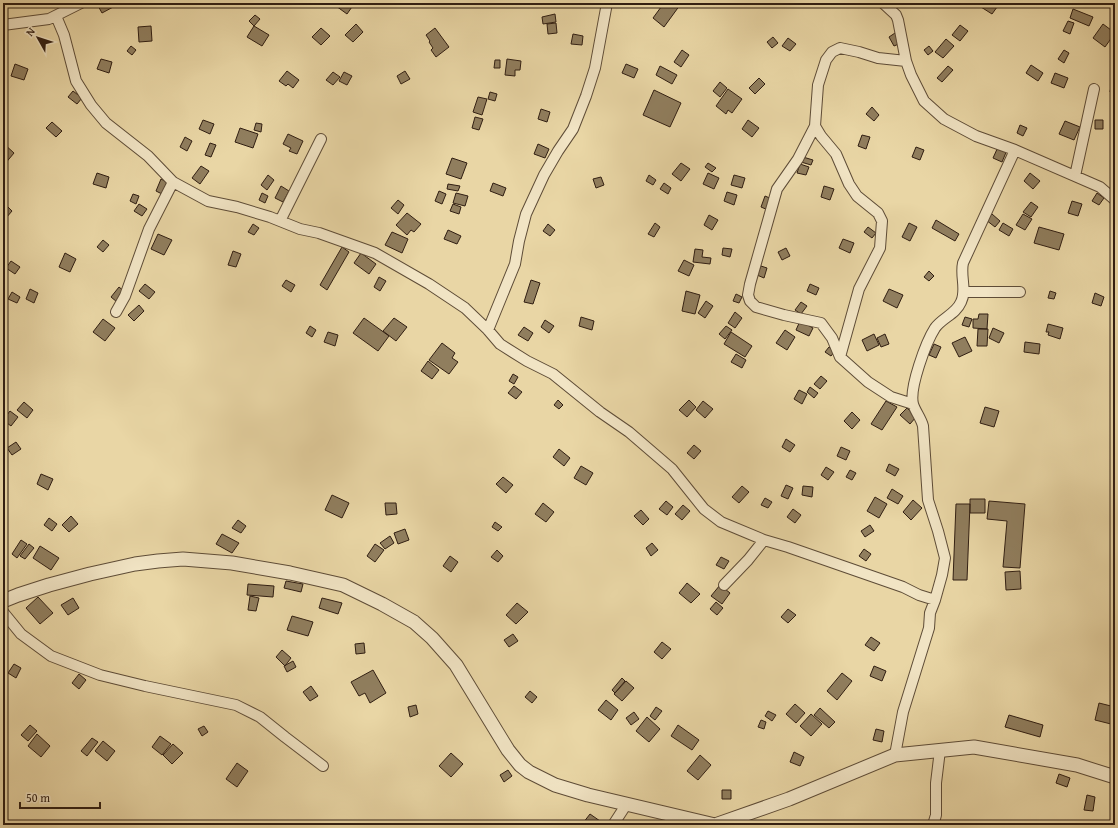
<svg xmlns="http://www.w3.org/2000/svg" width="1118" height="828" font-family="'Gentium Book Plus',serif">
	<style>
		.building { fill: #907e5e; stroke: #301e12 }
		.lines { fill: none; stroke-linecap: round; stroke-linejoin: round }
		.minor-casing { stroke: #5e4c37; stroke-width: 12 }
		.tertiary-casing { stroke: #5e4c37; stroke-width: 15 }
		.minor { stroke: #f1e4c4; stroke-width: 10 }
		.tertiary { stroke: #f1e4c4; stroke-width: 13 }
	</style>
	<rect width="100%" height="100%" fill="#e9d6a5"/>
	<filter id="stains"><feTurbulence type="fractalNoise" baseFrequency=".005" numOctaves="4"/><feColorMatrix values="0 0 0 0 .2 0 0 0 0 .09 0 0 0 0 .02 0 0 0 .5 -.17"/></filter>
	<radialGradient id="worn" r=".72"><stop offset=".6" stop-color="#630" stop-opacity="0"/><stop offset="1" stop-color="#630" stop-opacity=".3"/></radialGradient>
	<path class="building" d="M99,3H114L115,6L102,13L97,4Z
		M338,3H352L354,4L347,14L336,6Z
		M664,3H677L680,5L664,27L653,18Z
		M984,3H1000L992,14L981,7Z
		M1073,9L1093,17L1089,26L1070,18Z
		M555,14L556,22L543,24L542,17Z
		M255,15L260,19L254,26L249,21Z
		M1068,21L1074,23L1070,34L1063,31Z
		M556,23L557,33L548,34L547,24Z
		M356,24L363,32L353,42L345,35Z
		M1103,24L1115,33L1105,47L1093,38Z
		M960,25L968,31L960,41L952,35Z
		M151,26L152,41L139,42L138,27Z
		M254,26L269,35L262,46L247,37Z
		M321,28L330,36L321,45L312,37Z
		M435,28L449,47L436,57L431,50L433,48L429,42L430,41L426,35Z
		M895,33L901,43L894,46L889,37Z
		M573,34L583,36L582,45L571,44Z
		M773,37L778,43L772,48L767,42Z
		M788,38L796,44L790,51L782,46Z
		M946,39L954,46L943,58L935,52Z
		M131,46L136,50L132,55L127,51Z
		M929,46L933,51L928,55L924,50Z
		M682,50L689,55L681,67L674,62Z
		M1064,50L1069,53L1064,63L1058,59Z
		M101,59L112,62L109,73L97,69Z
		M507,59L521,61L520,70H515V76L505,75Z
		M495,60H500V68H494Z
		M15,64L28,69L24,80L11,76Z
		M626,64L638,69L634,78L622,73Z
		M1031,65L1043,73L1038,81L1026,73Z
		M660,66L677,75L672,84L656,75Z
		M948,66L953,70L942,82L937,78Z
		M287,71L299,80L293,88L288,84L286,86L279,81Z
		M405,71L410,79L401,84L397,76Z
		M333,72L340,77L333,85L326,80Z
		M344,72L352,76L347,85L339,81Z
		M1055,73L1068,78L1064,88L1051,83Z
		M1113,75H1115V93L1110,92Z
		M759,78L765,84L755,94L749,88Z
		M720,82L727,88L720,97L713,91Z
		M728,89L742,99L732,113L728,110L726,114L716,106Z
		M654,90L681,103L670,127L643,115Z
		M73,91L82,98L77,104L68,97Z
		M490,92L497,94L495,101L488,99Z
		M478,97L487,99L482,115L473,112Z
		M872,107L879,115L874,121L866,114Z
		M541,109L550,112L547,122L538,119Z
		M475,117L483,119L479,130L472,128Z
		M203,120L214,124L210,134L199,129Z
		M748,120L759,128L752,137L742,129Z
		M1095,120H1103V129H1095Z
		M1065,121L1080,127L1074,140L1059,134Z
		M52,122L62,131L56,137L46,128Z
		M256,123L262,124L261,132L254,130Z
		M1020,125L1027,128L1023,136L1017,133Z
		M240,128L258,134L253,148L235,142Z
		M288,134L303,141L297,154L289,151L291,148L283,144Z
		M862,135L870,137L866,149L858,146Z
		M185,137L192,141L187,151L180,147Z
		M3,143L14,153L4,165L3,163Z
		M210,143L216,145L211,157L205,155Z
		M538,144L549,149L545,158L534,154Z
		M916,147L924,150L920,160L912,157Z
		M998,147L1007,150L1002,162L993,158Z
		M803,157L813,160L811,165L801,162Z
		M452,158L467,163L461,179L446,174Z
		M681,163L690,169L681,181L672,174Z
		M708,163L716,168L712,172L705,167Z
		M800,164L809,167L806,175L797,173Z
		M201,166L209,171L200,184L192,178Z
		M97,173L109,177L106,188L93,184Z
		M708,173L719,178L714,189L703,184Z
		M1030,173L1040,181L1033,189L1024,181Z
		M268,175L274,180L267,190L261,185Z
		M649,175L656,180L653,185L646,181Z
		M734,175L745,178L742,188L731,185Z
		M601,177L604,185L596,188L593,179Z
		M161,179L167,182L162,194L156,191Z
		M493,183L506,188L503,196L490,191Z
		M664,183L671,188L668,194L660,189Z
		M448,184L460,186L458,191L447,189Z
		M281,186L289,191L283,202L275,198Z
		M824,186L834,189L830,200L821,197Z
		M439,191L446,194L442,204L435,201Z
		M727,192L737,195L734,205L724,201Z
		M262,193L268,196L265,203L259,200Z
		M456,193L468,196L465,206L453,203Z
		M1097,193L1104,198L1099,205L1092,201Z
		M133,194L139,196L136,204L130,201Z
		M765,196L772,199L768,210L761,207Z
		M398,200L404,205L398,214L391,208Z
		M1072,201L1082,204L1078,216L1068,213Z
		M3,202L12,211L6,218L3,215Z
		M1031,202L1038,207L1031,217L1023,212Z
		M139,204L147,209L142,216L134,211Z
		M453,204L461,207L459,214L450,211Z
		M407,213L421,224L414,232L411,230L407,235L396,225Z
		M992,214L1000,221L995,227L986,220Z
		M1023,214L1032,219L1025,230L1016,225Z
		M709,215L718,220L712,230L704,225Z
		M936,220L959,234L955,241L932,228Z
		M655,223L660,227L654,237L648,234Z
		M909,223L917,227L910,241L902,237Z
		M1003,223L1013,229L1009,236L999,230Z
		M253,224L259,228L254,235L248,232Z
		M548,224L555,230L550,236L543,231Z
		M868,227L876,233L872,238L864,232Z
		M1039,227L1064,234L1059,250L1034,243Z
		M448,230L461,236L457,244L444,239Z
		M392,232L408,239L402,253L385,245Z
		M158,234L172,240L164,255L151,249Z
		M843,239L854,243L850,253L839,248Z
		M103,240L109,245L103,252L97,247Z
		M342,247L349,252L327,290L320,285Z
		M723,248L732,249L730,257L722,255Z
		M786,248L790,256L782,260L778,252Z
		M695,249L703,250L702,257L711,258L710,264L693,262Z
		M233,251L241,254L236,267L228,265Z
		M65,253L76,259L70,272L59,267Z
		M361,253L376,264L369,274L354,263Z
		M684,260L694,265L689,276L678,271Z
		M11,261L20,267L15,274L6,268Z
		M761,266L767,268L764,278L757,275Z
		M929,271L934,276L929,281L924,277Z
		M379,277L386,281L380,291L374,287Z
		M286,280L295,285L291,292L282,286Z
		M531,280L540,283L533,304L524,302Z
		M145,284L155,292L149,299L139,291Z
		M810,284L819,288L816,295L807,291Z
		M119,287L125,292L117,302L111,297Z
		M30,289L38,293L34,303L26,299Z
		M889,289L903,295L897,308L883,301Z
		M686,291L700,295L695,314L682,311Z
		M1050,291L1056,293L1054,299L1048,298Z
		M12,292L20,297L17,303L8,299Z
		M1095,293L1104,297L1101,306L1092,303Z
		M736,294L742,297L739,303L733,301Z
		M706,301L713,306L705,318L698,313Z
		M801,302L807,306L801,314L795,310Z
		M139,305L144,311L134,321L128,315Z
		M735,312L742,318L735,328L728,323Z
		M979,314H988L987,329L973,328V319H978Z
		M581,317L594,321L592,330L579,326Z
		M965,317L972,319L969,327L962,325Z
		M364,318L389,336L378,351L353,333Z
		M394,318L407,327L396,341L383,331Z
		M103,319L115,328L105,341L93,332Z
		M545,320L554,326L549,333L541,327Z
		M800,321L813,328L809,336L796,330Z
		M1048,324L1063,328L1060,339L1048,335L1049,332H1046Z
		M310,326L316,330L312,337L306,333Z
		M726,326L732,330L725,339L719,334Z
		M524,327L533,333L528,341L518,335Z
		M993,328L1004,333L999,343L989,338Z
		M978,329H988L987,346H977Z
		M785,330L795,337L787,350L776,343Z
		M328,332L338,335L335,346L324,342Z
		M731,332L752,346L745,357L724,344Z
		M874,334L879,345L867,351L862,340Z
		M885,334L889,344L881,347L877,338Z
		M965,337L972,351L959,357L952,343Z
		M1025,342L1040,344L1039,354L1024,352Z
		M442,343L455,353L452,358L458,362L449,374L429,360Z
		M934,344L941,347L936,358L929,355Z
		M829,347L835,351L831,356L825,352Z
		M736,354L746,360L742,368L731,362Z
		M428,361L439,370L432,379L421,371Z
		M513,374L518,377L514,384L509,381Z
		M821,376L827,381L820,389L814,384Z
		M514,386L522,392L516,399L508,393Z
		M810,387L818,393L814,398L807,392Z
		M799,390L807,394L802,404L794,399Z
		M558,400L563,405L559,409L554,405Z
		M689,400L696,407L687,417L679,410Z
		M703,401L713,409L705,418L696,410Z
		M886,401L897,407L882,430L871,424Z
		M24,402L33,410L27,418L17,410Z
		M985,407L999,411L994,427L980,423Z
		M907,408L916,417L910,424L900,415Z
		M10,411L18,417L11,426L3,420Z
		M852,412L860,420L852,429L844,421Z
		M786,439L795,445L790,452L782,447Z
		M16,442L21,449L12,455L7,448Z
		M694,445L701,451L694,459L687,453Z
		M841,447L850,451L846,460L837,456Z
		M559,449L570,458L564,466L553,457Z
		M889,464L899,469L895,476L886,471Z
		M581,466L593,473L586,485L574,478Z
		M826,467L834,472L828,480L821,475Z
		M850,470L856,473L852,480L846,477Z
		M41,474L53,479L48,490L37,484Z
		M503,477L513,485L506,493L496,484Z
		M786,485L793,488L788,499L781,496Z
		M742,486L749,492L739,503L732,497Z
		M803,486L813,487L812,497L802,495Z
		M892,489L903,496L898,504L887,498Z
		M332,495L349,503L342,518L325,510Z
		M875,497L887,504L879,518L867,511Z
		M765,498L772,502L768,508L761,505Z
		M970,499H985V513H970Z
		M913,500L922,508L911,520L903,512Z
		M666,501L673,507L667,515L659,509Z
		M989,501L1025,504L1020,568L1003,567L1007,521L987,519Z
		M385,503H396L397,514L386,515Z
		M543,503L554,512L546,522L535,514Z
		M956,504H970L967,580H953Z
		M683,505L690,511L682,520L675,514Z
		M793,509L801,515L795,523L787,517Z
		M641,510L649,519L643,525L634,516Z
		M71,516L78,524L69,532L62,525Z
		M49,518L57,524L52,531L44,525Z
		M238,520L246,526L241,533L232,528Z
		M495,522L502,527L498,531L492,527Z
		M870,525L874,531L865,537L861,531Z
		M405,529L409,540L398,544L394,533Z
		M222,534L239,543L232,553L216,544Z
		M390,536L394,543L385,549L380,543Z
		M21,540L27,544L17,558L12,554Z
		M652,543L658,550L651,556L646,548Z
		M29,544L34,548L25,559L20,556Z
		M375,544L384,550L375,562L367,556Z
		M40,546L59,558L51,570L33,558Z
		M864,549L871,554L866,561L859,556Z
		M497,550L503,556L498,562L491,557Z
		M450,556L458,562L451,572L443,566Z
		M721,557L729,561L724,569L716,565Z
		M1020,571L1021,589L1006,590L1005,572Z
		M286,581L303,584L301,592L284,588Z
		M687,583L700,594L691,603L679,593Z
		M248,584L274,586L273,597L247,595Z
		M720,585L730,593L722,604L711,596Z
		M250,596L259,598L256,611L248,610Z
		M38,597L53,613L40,624L26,608Z
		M73,598L79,608L68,615L61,605Z
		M322,598L342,603L338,614L319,608Z
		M716,602L723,608L717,615L710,609Z
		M517,603L528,612L516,624L506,615Z
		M788,609L796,615L788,623L781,617Z
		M292,616L313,622L308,636L287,630Z
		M513,634L518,641L509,647L504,640Z
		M871,637L880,643L874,651L865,645Z
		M662,642L671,649L662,659L654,652Z
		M364,643L365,653L356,654L355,644Z
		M282,650L291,658L285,666L276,657Z
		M293,661L296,667L287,672L284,666Z
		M14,664L21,668L16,678L8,673Z
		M874,666L886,671L882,681L870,676Z
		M373,670L386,693L370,703L365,693L359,696L351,682Z
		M842,673L852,681L837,700L827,691Z
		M79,674L86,680L79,689L72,683Z
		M622,678L625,681L615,693L612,690Z
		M626,681L634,688L622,701L614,694Z
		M311,686L318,696L310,701L303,692Z
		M530,691L537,697L532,703L525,697Z
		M606,700L618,710L611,720L598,710Z
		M1099,703L1115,707L1111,724L1095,720Z
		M795,704L805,713L796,723L786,714Z
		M416,705L418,714L410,717L408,707Z
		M656,707L662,711L655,720L650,716Z
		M820,708L835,722L829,728L814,715Z
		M768,711L776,715L772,721L765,716Z
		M634,712L639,719L631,725L626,718Z
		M811,714L822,724L811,736L800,726Z
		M1009,715L1043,725L1040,737L1005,727Z
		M647,717L660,729L649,742L636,731Z
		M761,720L766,722L764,729L758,727Z
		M30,725L37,731L28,741L21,735Z
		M678,725L699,740L692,750L671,736Z
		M204,726L208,732L202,736L198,729Z
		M876,729L884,731L882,742L873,740Z
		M37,734L50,746L41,757L28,746Z
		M160,736L171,744L162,755L152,747Z
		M92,738L98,742L87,756L81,751Z
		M103,741L115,751L107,761L95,751Z
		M173,744L183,753L172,764L163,755Z
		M794,752L804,757L800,766L790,762Z
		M451,753L463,764L451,777L439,766Z
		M700,755L711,765L698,780L687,771Z
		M237,763L248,771L237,787L226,779Z
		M508,770L512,776L504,782L500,775Z
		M1059,774L1070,778L1067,787L1056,783Z
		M722,790H731V799H722Z
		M1087,795L1095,797L1093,811L1084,810Z
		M590,814L600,821L596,825H585L583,823Z"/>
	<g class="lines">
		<defs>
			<path id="minor" d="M883,3L896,15L898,20L906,61L911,75L924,101L944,119L976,136L1015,150L1100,187L1115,200
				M56,16L64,35L76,81L91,105L106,123L148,156L173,182L208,201L237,207L270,217L300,229L319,233L375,253L429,284L465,308L488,330L500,344L527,361L553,374L600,412L629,432L672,469L704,509L721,522L764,540L788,547L903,587L919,595L935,600L930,613L929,628L903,712L895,755
				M3,25L49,19L81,3
				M906,61L878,58L859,52L840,48L832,52L826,60L818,85L815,126L798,159L777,189L750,284L748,295L750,301L756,307L784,315L821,323L832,338L840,357L868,382L891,397L913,404
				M815,126L821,136L836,154L849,184L857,196L878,213L882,221L880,248L859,289L840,357
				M1075,176L1094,89
				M280,221L321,139
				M964,292H1020
				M116,312L125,296L149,229L173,182
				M488,330L515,264L519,241L526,214L544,175L558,151L573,129L586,96L595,68L607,3
				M724,585L748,560L764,540
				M935,600L942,575L945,558L938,531L928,500L923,426C921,418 915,411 913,404C909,388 926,342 935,328C942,318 956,314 961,302C967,290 960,276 963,263L1015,150
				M3,612L21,634L51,656L100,675L145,686L236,705L260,717L285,737L323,766
				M613,825L626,805
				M933,825L936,815V783L940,750"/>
			<path id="tertiary" d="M3,601L18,595L49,585L90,574L135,564L158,561L183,559L232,563L290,573L343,585L382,604L414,622L432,638L456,665L508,750L520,765L529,772L555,785L588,795L715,825L789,799L895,755L974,747L1077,765L1115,777"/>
		</defs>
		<use href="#minor" class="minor-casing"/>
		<use href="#tertiary" class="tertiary-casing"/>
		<use href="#minor" class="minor"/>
		<use href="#tertiary" class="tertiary"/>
	</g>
	<rect width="1118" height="828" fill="none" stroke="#e9d6a5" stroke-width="16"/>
	<rect x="4" y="4" width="1110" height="820" fill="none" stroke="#301e12" stroke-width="2"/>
	<rect x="8" y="8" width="1102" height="812" fill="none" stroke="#301e12"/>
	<g transform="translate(38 38) rotate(309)" stroke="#f1e4c4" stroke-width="3" paint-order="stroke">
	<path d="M0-3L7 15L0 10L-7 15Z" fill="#301e12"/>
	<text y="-6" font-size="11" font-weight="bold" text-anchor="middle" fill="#301e12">N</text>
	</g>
	<path d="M20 802v6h80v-6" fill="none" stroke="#301e12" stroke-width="2"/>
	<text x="26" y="802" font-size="12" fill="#301e12" stroke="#f1e4c4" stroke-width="3" paint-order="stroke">50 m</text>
	<rect width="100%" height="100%" filter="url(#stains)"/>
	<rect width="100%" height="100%" fill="url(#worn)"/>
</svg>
